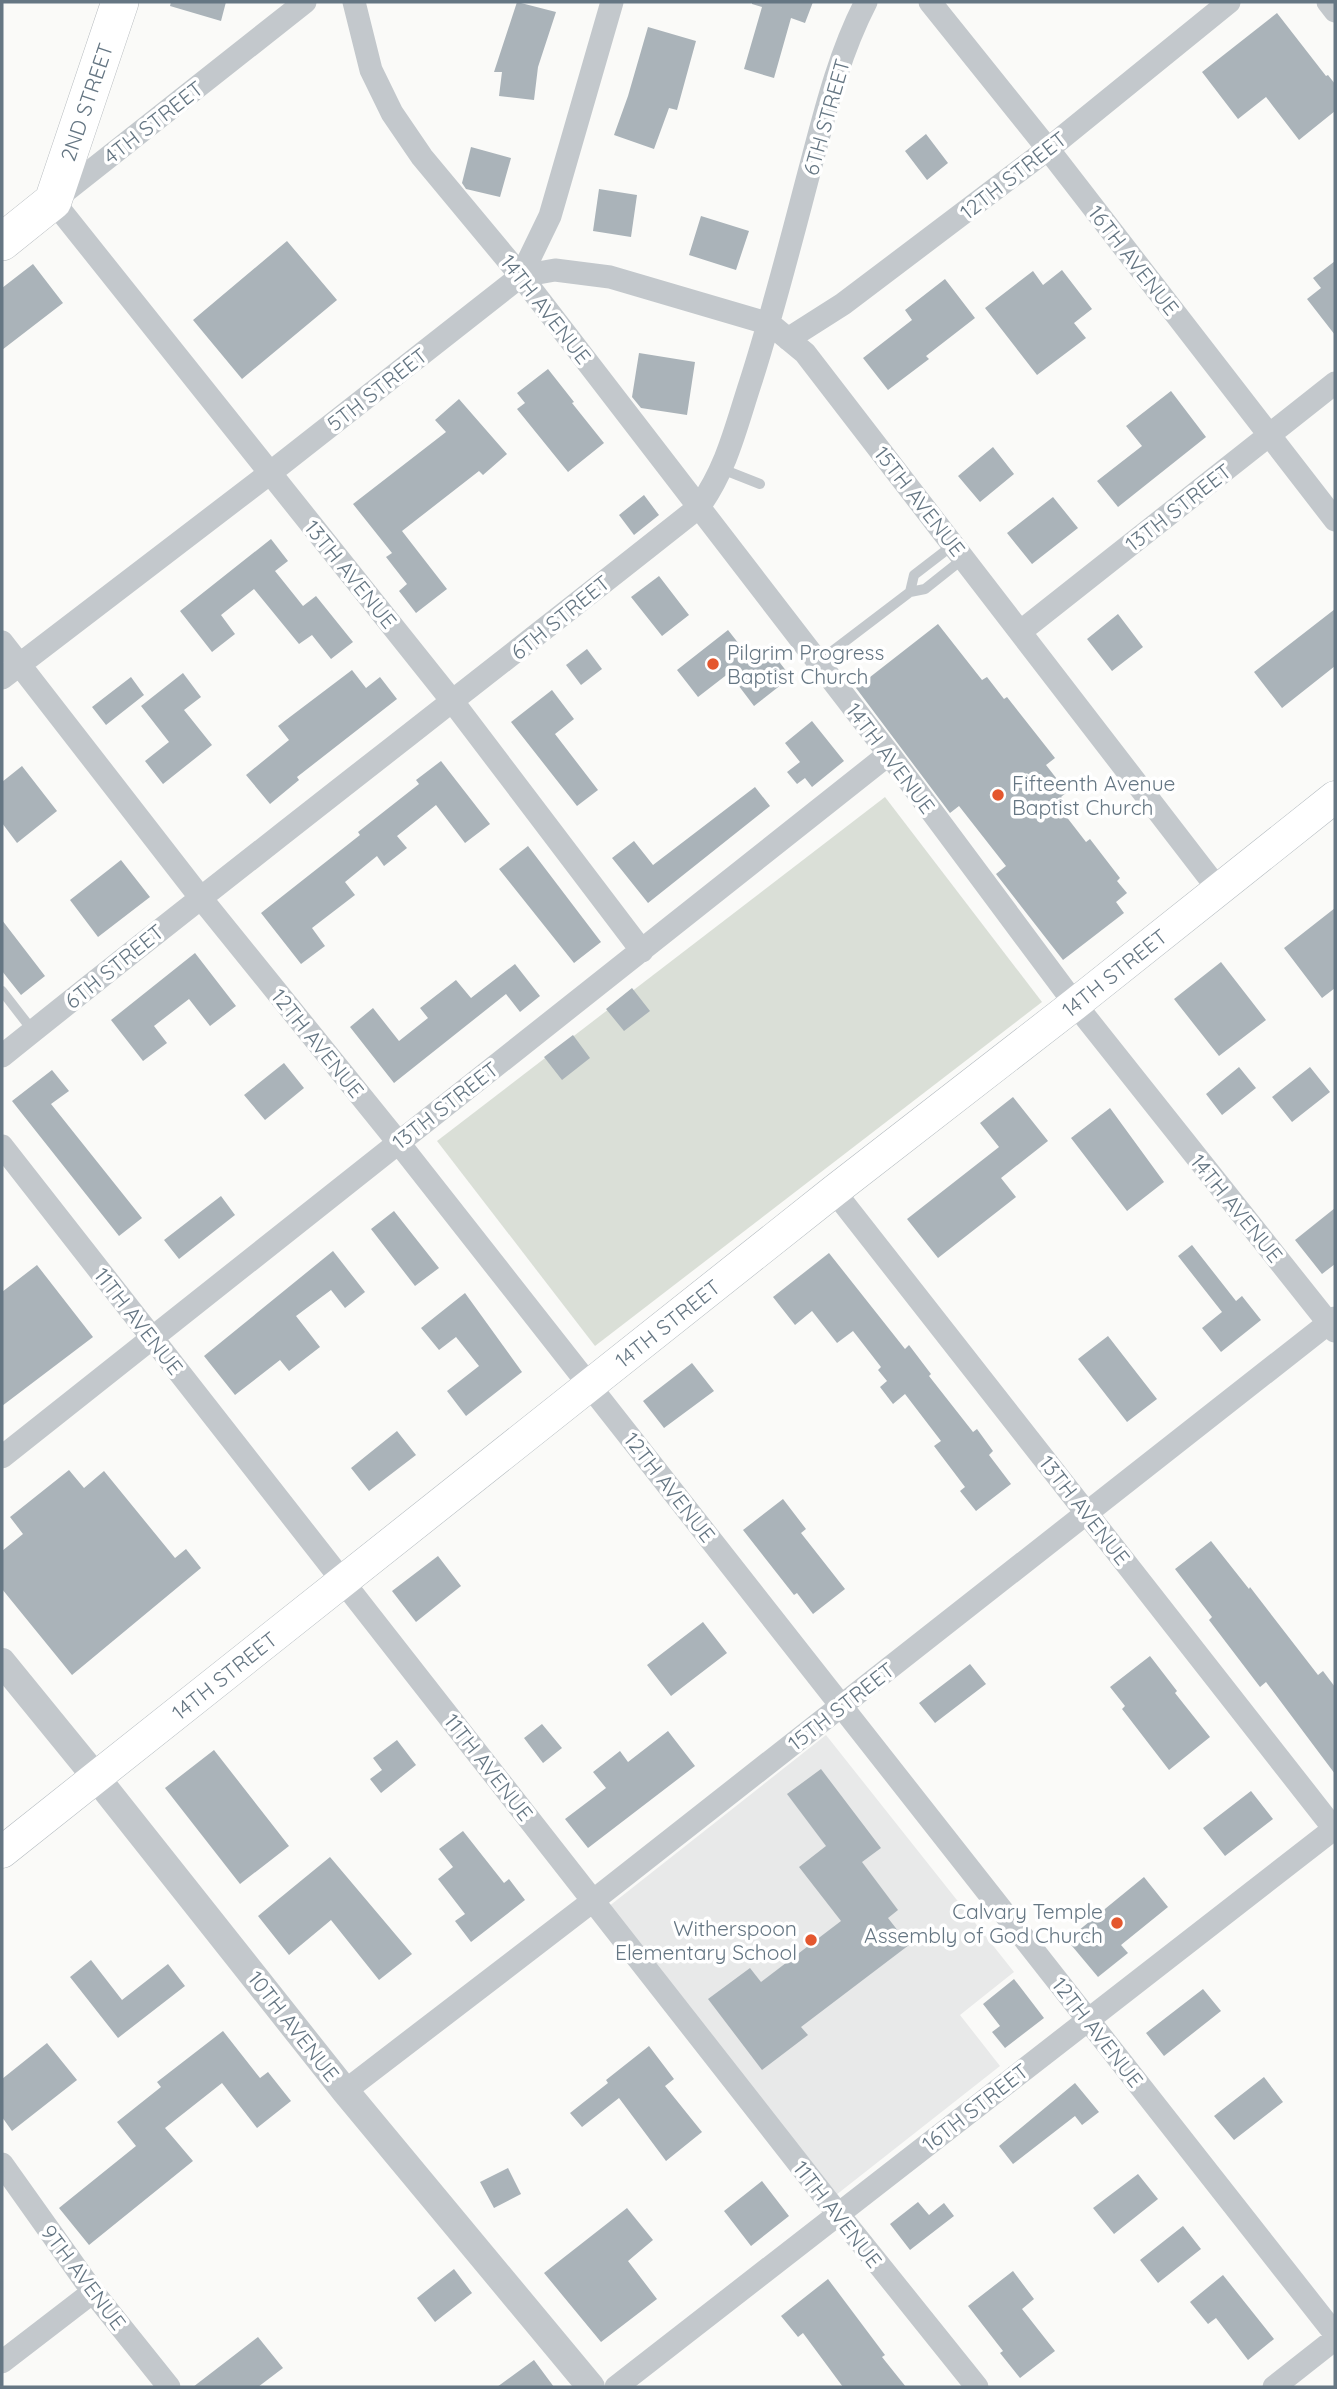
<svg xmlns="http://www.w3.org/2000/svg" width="1337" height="2389" font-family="Quicksand,sans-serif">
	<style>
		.built { fill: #e8e9e9 }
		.green { fill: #dadfd7 }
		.building { fill: #aab3b9 }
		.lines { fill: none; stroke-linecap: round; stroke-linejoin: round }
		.secondary-casing { stroke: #b3babf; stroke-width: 33 }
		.primary-casing { stroke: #b5babe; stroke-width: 38 }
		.service { stroke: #c3c8cc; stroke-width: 10 }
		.minor { stroke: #c3c8cc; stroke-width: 23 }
		.tertiary { stroke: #c3c8cc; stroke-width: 28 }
		.secondary { stroke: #fff; stroke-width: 32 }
		.primary { stroke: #fff; stroke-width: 37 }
		.poi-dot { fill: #e4572e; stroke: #fff; stroke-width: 2.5 }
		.labels { text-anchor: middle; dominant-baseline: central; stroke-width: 7; stroke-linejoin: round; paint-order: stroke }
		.street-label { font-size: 21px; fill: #657683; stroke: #fff }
		.poi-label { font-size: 21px; fill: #657683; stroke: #fff; text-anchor: start }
	</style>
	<rect width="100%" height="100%" fill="#fafaf8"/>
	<path class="built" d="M826,1735L1014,1972L960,2015L1000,2066L836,2195L608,1907Z"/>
	<path class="green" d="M885,797L1042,1002L595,1346L437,1141Z"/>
	<path class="building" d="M171,2H226L221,21L170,6Z
		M517,2L556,12L538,67L534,100L499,96L502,72H494Z
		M752,2H813L805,23L791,18L774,78L744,69L762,7L752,4Z
		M1277,13L1326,76L1328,75L1335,84V111L1299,140L1266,97L1238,119L1202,72Z
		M648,27L696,41L677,110L669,108L654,149L614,135L628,96Z
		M926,134L948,163L927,180L905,151Z
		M471,147L511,158L500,197L466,189L462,183Z
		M599,189L637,195L631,237L593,231Z
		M701,216L749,231L736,270L689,255Z
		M287,241L337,300L242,379L193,320Z
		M1335,261V335L1307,299L1321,288L1313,278Z
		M33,264L63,303L2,350V288Z
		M1062,270L1092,309L1074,323L1086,338L1037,375L985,308L1033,271L1043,285Z
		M945,279L975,318L926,356L929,359L888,390L863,358L912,320L905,310Z
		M639,353L695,362L687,415L641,408L632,397Z
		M548,369L574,402L572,403L604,443L568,472L517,409L525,403L517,393Z
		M1171,391L1206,437L1118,507L1097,481L1142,446L1126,426Z
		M459,399L507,454L483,475L479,471L402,531L447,589L416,613L399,591L407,584L386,557L392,553L353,504L446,432L435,420Z
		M993,447L1014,474L980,502L958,476Z
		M644,495L659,515L634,535L619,515Z
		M1053,497L1078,528L1032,564L1007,533Z
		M271,539L288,561L275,571L303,606L316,596L353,642L331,659L312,635L299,644L254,589L221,615L235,634L212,652L180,611Z
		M659,576L689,615L662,636L631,597Z
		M1335,609V666L1282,708L1254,672Z
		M1118,614L1143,647L1112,671L1087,639Z
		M938,624L982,680L987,677L1004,699L1007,697L1055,758L1046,765L1067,792L1061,797L1068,806L1062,811L1086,842L1090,839L1120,878L1117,881L1127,893L1116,902L1124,913L1063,960L996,874L1006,866L959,806L950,813L856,688Z
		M728,630L757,667L773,654L791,677L754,706L729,673L698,697L677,670Z
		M587,649L602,669L581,685L566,665Z
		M352,670L366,688L380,677L397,699L297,777L299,780L270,804L246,775L289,740L278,726Z
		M183,673L201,697L184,710L212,745L163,784L145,761L169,742L141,706Z
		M131,677L144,695L106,725L92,707Z
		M552,690L574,719L555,734L598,790L577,806L511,722Z
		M812,721L844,761L812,787L805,778L797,784L787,772L800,762L785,743Z
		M441,761L490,824L465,843L436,805L397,836L407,848L384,866L377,856L345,882L355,895L312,928L325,946L301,964L261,913L360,835L358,832L419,784L416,780Z
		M22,766L57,811L17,843L2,823V782Z
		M755,787L770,806L648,903L612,858L634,841L653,865Z
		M528,846L601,942L574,963L499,869Z
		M121,860L150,897L98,937L70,900Z
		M1335,908V988L1322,998L1284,948Z
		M2,920L45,976L21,995L2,971Z
		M195,953L236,1006L210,1026L189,999L154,1026L167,1043L143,1061L111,1020Z
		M1221,962L1266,1020L1219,1056L1174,999Z
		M515,964L540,996L520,1012L506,994L394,1083L350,1027L373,1008L399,1041L428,1018L420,1008L456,980L471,998Z
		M632,988L650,1011L624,1031L606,1009Z
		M573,1035L590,1058L562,1080L544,1057Z
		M284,1063L304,1088L265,1120L244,1095Z
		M1239,1067L1256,1088L1222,1115L1206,1094Z
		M1310,1067L1330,1092L1292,1122L1272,1097Z
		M52,1070L69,1091L51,1104L142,1218L119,1236L12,1101Z
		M1013,1097L1048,1141L1001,1178L1016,1197L938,1258L907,1219L999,1147L980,1123Z
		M1110,1108L1164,1182L1127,1211L1071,1138Z
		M221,1196L235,1215L179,1259L164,1240Z
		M1335,1208V1264L1322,1274L1295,1240Z
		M394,1211L439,1268L415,1286L371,1229Z
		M1192,1245L1236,1301L1242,1296L1261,1320L1221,1352L1202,1328L1222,1312L1178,1256Z
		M333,1251L365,1292L345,1308L331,1290L296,1316L320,1347L289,1371L280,1360L235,1395L204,1356Z
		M829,1253L905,1349L909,1345L931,1374L929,1376L973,1432L977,1429L993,1451L989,1455L1011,1484L976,1511L960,1491L965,1487L934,1446L941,1441L905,1394L893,1404L880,1387L887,1381L878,1370L881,1367L853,1331L837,1343L812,1311L795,1325L773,1297Z
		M37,1265L93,1337L2,1406V1292Z
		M465,1293L522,1372L466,1416L447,1391L479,1366L456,1337L439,1350L421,1328Z
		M1108,1336L1157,1399L1127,1422L1078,1359Z
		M692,1363L714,1391L664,1428L643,1401Z
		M397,1431L416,1455L369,1491L351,1468Z
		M69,1470L84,1488L104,1471L175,1558L186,1549L201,1568L72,1675L2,1589V1551L23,1534L10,1517Z
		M783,1499L806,1529L801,1533L845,1589L813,1614L797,1593L794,1595L743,1530Z
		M1211,1541L1249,1589L1250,1587L1318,1675L1323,1671L1335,1687V1774L1266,1682L1260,1687L1209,1620L1212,1617L1175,1569Z
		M438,1556L461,1586L416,1622L392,1591Z
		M703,1622L727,1653L671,1696L647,1665Z
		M1150,1656L1177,1691L1175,1693L1210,1737L1169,1770L1122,1709L1125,1706L1110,1687Z
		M970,1664L986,1684L935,1723L919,1703Z
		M542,1724L562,1748L543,1763L524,1738Z
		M668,1731L695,1766L588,1848L565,1819L606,1788L593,1772L620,1751L628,1762Z
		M397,1740L416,1765L381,1793L370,1779L382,1770L373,1758Z
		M214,1750L289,1846L240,1884L165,1788Z
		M821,1769L881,1848L862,1862L898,1910L888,1918L909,1945L801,2027L808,2035L762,2070L708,1999L750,1968L761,1982L841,1921L799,1867L826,1846L787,1794Z
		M1251,1791L1273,1819L1225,1856L1203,1828Z
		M463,1831L504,1883L509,1879L525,1900L471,1942L455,1921L465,1914L438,1879L453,1867L439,1849Z
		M330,1857L412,1954L379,1980L331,1920L289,1955L258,1916Z
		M1144,1877L1168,1907L1121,1945L1128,1953L1098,1977L1067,1940Z
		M91,1960L122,2000L168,1964L185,1986L118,2038L70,1977Z
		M1014,1979L1044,2018L1005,2048L992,2032L1000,2026L983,2004Z
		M1203,1989L1221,2011L1164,2056L1146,2033Z
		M223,2031L260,2078L268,2072L291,2101L257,2128L222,2083L165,2128L193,2161L89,2245L59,2208L136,2146L117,2122L161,2087L157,2082Z
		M47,2043L77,2080L12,2131L2,2117V2079Z
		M649,2046L674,2079L665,2086L702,2132L666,2161L619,2098L582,2127L570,2113L608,2083L606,2080Z
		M1264,2077L1283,2102L1234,2140L1214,2116Z
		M1075,2083L1099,2112L1082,2125L1075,2116L1013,2164L999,2146Z
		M508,2168L521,2194L494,2208L480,2182Z
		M1138,2174L1158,2199L1114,2234L1093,2208Z
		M762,2181L789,2216L751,2246L724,2211Z
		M918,2202L929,2215L944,2203L954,2216L910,2250L890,2224Z
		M627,2208L653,2240L628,2261L657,2299L601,2342L544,2273Z
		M1183,2226L1201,2249L1158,2283L1140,2260Z
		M454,2269L472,2293L435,2322L417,2298Z
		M1013,2271L1034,2299L1022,2309L1055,2351L1020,2378L1000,2353L1003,2351L968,2306Z
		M1223,2275L1274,2339L1248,2360L1216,2318L1208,2324L1190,2302Z
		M828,2279L885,2355L882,2357L906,2387H843L803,2333L798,2337L781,2316Z
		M258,2337L283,2368L258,2387H193Z
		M534,2360L554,2387H497Z"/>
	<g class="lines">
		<defs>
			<g id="secondary">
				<path id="s1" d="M2,1852L834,1191L1075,1004L1335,797"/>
			</g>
			<g id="primary">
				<path id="s2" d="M2,242L53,201L120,2"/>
			</g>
		</defs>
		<use href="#secondary" class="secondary-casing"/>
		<use href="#primary" class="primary-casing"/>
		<path class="service" d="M722,469L760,484
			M910,592L914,575L953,545
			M818,662L910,592L925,589L964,558
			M2,991L33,1031"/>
		<path class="minor" d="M305,2L53,201L453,702L642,951
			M354,2L371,70L392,113L422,157L521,276L889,754L1075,1004L1335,1331
			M930,2L1048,149L1335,520
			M1328,2L1335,11
			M521,276L555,270L610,277L770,324L805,353L1218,889
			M788,339L843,304L1048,149L1229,2
			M1020,632L1335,383
			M2,642L200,897L398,1142L1335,2334
			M2,678L270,473L521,276L550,216L612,2
			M2,1056C232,871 467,691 699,507C727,467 735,430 750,384C773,313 791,241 810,169C825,112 839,54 866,2
			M2,1146L839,2215L977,2387
			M834,1191L1335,1830
			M2,1457L889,754
			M345,2091L594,1900L1335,1318
			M2,2164L93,2292L169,2387
			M2,2362L93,2292
			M616,2387L1335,1828
			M1274,2387L1335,2339"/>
		<path class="tertiary" d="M2,1662L95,1776L345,2091L591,2387"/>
		<use href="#secondary" class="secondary"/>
		<use href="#primary" class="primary"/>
	</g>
	<g class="poi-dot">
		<circle cx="713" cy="664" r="7"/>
		<circle cx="998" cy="795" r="7"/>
		<circle cx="1117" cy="1923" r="7"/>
		<circle cx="811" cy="1940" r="7"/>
	</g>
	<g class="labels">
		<g class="street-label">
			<text stroke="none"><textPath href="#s2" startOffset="170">2ND STREET</textPath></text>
			<text transform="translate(826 117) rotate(-74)">6TH STREET</text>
			<text transform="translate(153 122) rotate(-38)">4TH STREET</text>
			<text transform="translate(1013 175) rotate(-38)">12TH STREET</text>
			<text transform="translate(1134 260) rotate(52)">16TH AVENUE</text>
			<text transform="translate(546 309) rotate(52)">14TH AVENUE</text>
			<text transform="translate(377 389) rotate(-38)">5TH STREET</text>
			<text transform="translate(920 501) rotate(52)">15TH AVENUE</text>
			<text transform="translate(1178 507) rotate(-38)">13TH STREET</text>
			<text transform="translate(351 574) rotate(51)">13TH AVENUE</text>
			<text transform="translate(560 617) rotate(-39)">6TH STREET</text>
			<text transform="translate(891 758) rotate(53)">14TH AVENUE</text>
			<text transform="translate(114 966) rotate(-39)">6TH STREET</text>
			<text stroke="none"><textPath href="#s1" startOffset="1418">14TH STREET</textPath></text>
			<text transform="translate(318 1043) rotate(51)">12TH AVENUE</text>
			<text transform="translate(445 1105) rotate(-38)">13TH STREET</text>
			<text transform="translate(1237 1208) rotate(51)">14TH AVENUE</text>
			<text transform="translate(139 1321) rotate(52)">11TH AVENUE</text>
			<text stroke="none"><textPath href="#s1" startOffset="850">14TH STREET</textPath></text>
			<text transform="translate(670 1487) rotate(52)">12TH AVENUE</text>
			<text transform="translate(1085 1510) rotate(52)">13TH AVENUE</text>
			<text stroke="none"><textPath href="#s1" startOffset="284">14TH STREET</textPath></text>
			<text transform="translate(841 1706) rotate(-38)">15TH STREET</text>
			<text transform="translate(489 1767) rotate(52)">11TH AVENUE</text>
			<text transform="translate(294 2026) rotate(52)">10TH AVENUE</text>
			<text transform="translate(1098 2032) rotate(52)">12TH AVENUE</text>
			<text transform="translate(975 2107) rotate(-38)">16TH STREET</text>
			<text transform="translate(838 2214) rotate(52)">11TH AVENUE</text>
			<text transform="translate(84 2277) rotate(53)">9TH AVENUE</text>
		</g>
		<g class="poi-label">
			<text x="727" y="652">Pilgrim Progress<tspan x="727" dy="24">Baptist Church</tspan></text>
			<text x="1012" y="783">Fifteenth Avenue<tspan x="1012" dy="24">Baptist Church</tspan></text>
			<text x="1103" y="1911" text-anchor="end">Calvary Temple<tspan x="1103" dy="24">Assembly of God Church</tspan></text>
			<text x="797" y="1928" text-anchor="end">Witherspoon<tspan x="797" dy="24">Elementary School</tspan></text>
		</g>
	</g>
	<rect width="1337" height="2389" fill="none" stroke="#657683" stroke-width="7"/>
</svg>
